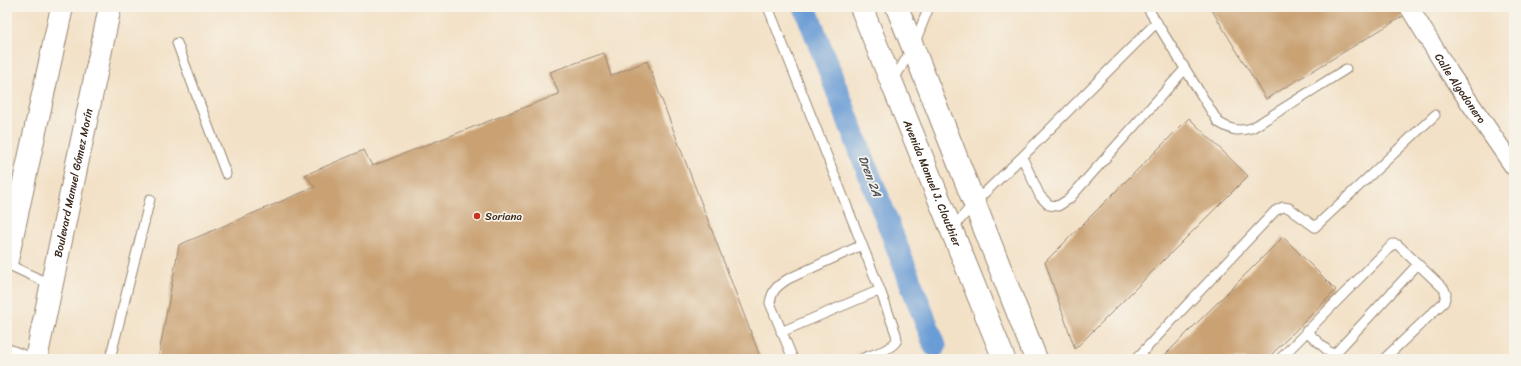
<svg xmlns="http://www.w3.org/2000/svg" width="1521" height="366" font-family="Sriracha,sans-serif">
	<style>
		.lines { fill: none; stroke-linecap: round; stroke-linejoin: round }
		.canal { stroke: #6b9cd5; stroke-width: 23 }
		.building { fill: #c9a173 }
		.service-casing { stroke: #978672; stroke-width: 11 }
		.minor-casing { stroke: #978672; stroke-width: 20 }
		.secondary-casing { stroke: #978672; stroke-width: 24 }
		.primary-casing { stroke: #978672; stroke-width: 24 }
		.service { stroke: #fff; stroke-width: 9 }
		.minor { stroke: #fff; stroke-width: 18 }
		.secondary { stroke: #fff; stroke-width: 22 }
		.primary { stroke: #fff; stroke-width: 22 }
		.poi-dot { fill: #c8321e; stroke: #f7f3e8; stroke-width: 1.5 }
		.labels { text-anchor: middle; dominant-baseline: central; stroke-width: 3.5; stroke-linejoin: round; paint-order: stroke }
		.street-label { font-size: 11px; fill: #3b2a1e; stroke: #f7f3e8 }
		.poi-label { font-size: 11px; fill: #3b2a1e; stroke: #f7f3e8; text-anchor: start }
		.water-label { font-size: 12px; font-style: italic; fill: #4c525e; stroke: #f7f3e8 }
	</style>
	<rect width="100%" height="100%" fill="#f7f3e8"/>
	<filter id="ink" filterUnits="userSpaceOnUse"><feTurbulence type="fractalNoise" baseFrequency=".025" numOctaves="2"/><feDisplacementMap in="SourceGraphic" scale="8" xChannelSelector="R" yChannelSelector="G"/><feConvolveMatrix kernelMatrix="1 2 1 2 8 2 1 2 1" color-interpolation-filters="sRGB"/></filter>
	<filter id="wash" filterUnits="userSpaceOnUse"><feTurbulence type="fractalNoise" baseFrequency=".012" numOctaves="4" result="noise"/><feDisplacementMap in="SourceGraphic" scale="16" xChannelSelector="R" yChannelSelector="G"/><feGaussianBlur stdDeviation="0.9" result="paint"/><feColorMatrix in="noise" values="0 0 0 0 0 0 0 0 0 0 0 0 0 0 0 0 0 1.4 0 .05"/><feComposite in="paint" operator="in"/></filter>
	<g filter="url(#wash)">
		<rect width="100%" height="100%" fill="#f3e1c7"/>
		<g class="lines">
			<path class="canal" d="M805,7L935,346"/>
		</g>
		<g id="blocks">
			<path class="building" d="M1210,7H1400L1405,15L1266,99Z
				M604,53L611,76L647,61L761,359H158L179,245L315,187L305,175L364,150L372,166L559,94L550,72Z
				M1189,118L1248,176L1075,349L1045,262Z
				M1283,237L1336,290L1267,359H1161Z"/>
		</g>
	</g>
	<g filter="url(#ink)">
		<use href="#blocks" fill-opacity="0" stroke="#978672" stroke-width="1"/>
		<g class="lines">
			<defs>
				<path id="service" d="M768,7L880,290L896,334L897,340C890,351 873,354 861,359
					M1147,7L1218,122C1231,130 1237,132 1252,128L1346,69
					M177,43L226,174
					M893,81L913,47L929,7
					M1022,157L1040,196L1049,205L1058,206L1069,199L1185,69
					M952,229L974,203L1022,157L1157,22
					M7,264L52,285
					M1306,331L1337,359
					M781,332L880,290
					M110,359L150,199
					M793,359L770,303C772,290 777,286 788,279L862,245
					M1136,359L1275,211L1283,207L1289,208L1315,227L1435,115
					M1280,359L1393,244L1398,245L1444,289L1446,294L1444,302L1384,359
					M1330,359L1418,264"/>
				<g id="minor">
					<path id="s1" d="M1409,7L1450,74L1514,167"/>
					<path d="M7,353L22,359"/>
				</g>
				<g id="secondary">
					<path id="s2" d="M861,7L1004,359"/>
					<path d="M897,7L1036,359"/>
				</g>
				<g id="primary">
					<path d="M7,260L62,7"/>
					<path id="s3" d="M36,359L110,7"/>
				</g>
			</defs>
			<use href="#service" class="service-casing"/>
			<use href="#minor" class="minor-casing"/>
			<use href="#secondary" class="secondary-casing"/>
			<use href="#primary" class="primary-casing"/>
			<use href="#service" class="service"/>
			<use href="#minor" class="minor"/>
			<use href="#secondary" class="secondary"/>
			<use href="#primary" class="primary"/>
		</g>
	</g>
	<circle class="poi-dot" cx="477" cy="216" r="4"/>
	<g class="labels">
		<g class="street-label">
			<text stroke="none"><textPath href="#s1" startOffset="96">Calle Algodonero</textPath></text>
			<text stroke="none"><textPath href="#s3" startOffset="180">Boulevard Manuel Gómez Morín</textPath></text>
			<text stroke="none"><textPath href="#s2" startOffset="190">Avenida Manuel J. Clouthier</textPath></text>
		</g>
		<g class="poi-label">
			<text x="485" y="216">Soriana</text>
		</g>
		<g class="water-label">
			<text transform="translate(870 176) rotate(69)">Dren 2A</text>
		</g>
	</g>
	<rect width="1521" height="366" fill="none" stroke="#f7f3e8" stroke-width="24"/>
</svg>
